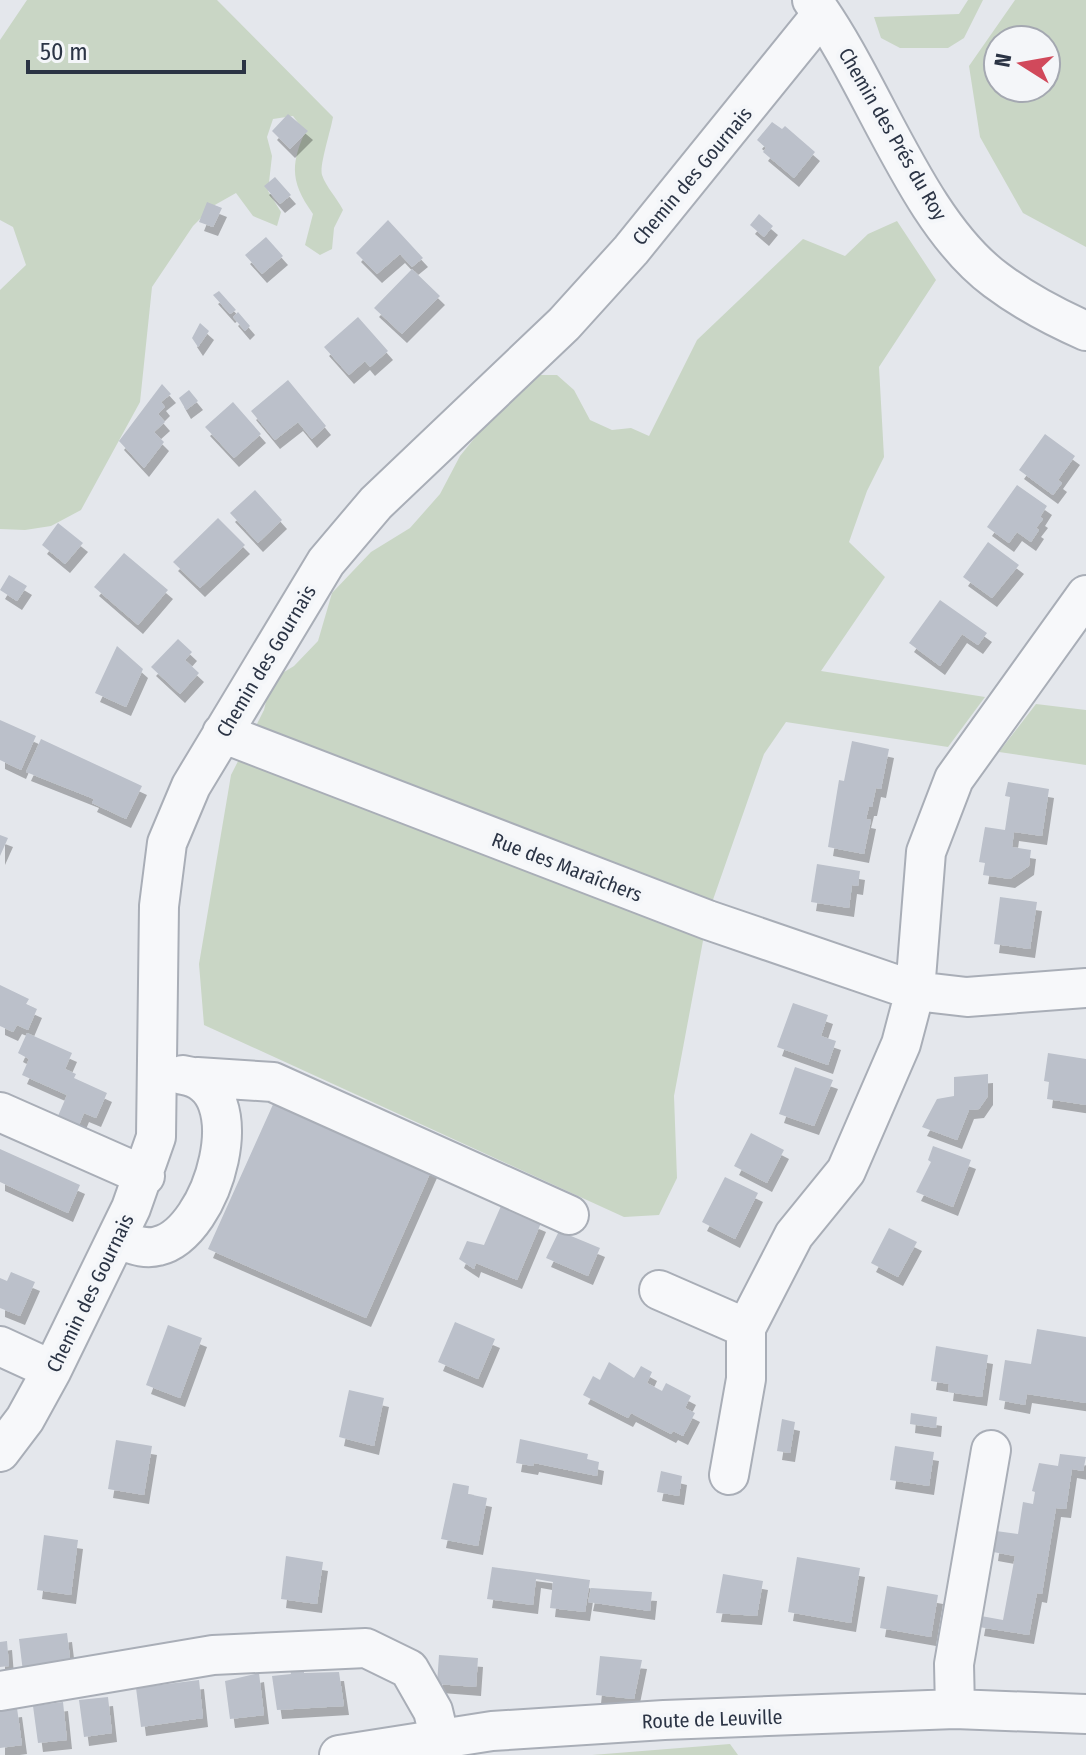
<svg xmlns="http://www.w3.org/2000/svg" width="1086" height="1755" font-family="'Fira Sans Condensed',sans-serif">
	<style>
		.green { fill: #c9d6c5; fill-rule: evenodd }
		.building { fill: #bbc0ca; filter: url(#shadow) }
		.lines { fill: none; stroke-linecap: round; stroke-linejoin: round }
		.minor-casing { stroke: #a9aeb7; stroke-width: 42 }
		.minor { stroke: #f7f8fa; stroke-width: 38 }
		.labels { text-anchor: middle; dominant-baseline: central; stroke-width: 8; stroke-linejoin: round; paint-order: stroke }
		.street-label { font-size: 20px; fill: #2b3445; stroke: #f4f6f9 }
	</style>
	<defs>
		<filter id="shadow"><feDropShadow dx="5" dy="9" stdDeviation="0" flood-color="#0004"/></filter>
	</defs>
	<rect width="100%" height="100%" fill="#e4e7ec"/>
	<path class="green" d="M27,0H217L333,117C331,130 319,166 322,175C326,187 337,198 343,210L334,228L332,249L320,255L305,245L313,214C291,183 290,166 305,132L293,116L273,119L267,137L272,156L268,191L281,212L277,226L253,216L236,193L213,206L193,226L152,287L140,402L81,510L51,526L25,530L0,529V290L26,265L13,227L0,220V40Z
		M968,0H983L964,38L948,48H900L881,38L874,17L959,14Z
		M1015,0H1086V247L1023,213L980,137L969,66ZM998,40H1046V88H998Z
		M897,221L936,280L879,367L884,457L867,491L849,542L885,577L821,671L985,697L948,747L786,722L764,754L708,914L674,1096L677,1178L659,1215L624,1217L204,1025L199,964L231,775L264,710L271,680L294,666L318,641L332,593L371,552L410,528L440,494L460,456L499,408L534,375H557L574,390L590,420L612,430L631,428L649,436L697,340L803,239L845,256L868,234Z
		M1036,704L1086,710V765L999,752Z
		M730,1744L738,1755H592Z"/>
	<path class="building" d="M288,114L308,131L290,149L272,131Z
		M772,122L782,129L785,126L815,152L794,178L763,152L766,148L757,140Z
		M275,177L291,195L280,204L264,186Z
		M207,202L222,208L213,227L199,222Z
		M759,214L773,226L764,237L750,225Z
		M388,220L423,258L412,267L400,254L377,274L356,253Z
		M266,237L283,256L262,274L245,255Z
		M412,269L440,296L402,334L374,308Z
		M219,291L236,310L230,314L213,295Z
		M238,312L250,326L245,331L233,317Z
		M358,317L388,351L370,367L365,361L349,375L324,347Z
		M200,323L209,331L198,347L192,338Z
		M288,380L326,426L312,439L298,422L275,440L251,411Z
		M162,384L171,394L161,402L165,407L158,414L165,422L154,432L164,442L144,468L119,441Z
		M189,390L198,401L186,410L179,398Z
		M233,402L261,434L234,458L205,427Z
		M1045,434L1075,456L1058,480L1062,483L1053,495L1019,470Z
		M1017,485L1047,506L1040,517L1043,519L1036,528L1039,530L1031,542L1017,532L1009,543L987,527Z
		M255,490L282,520L258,543L230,513Z
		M218,518L245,545L200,588L173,562Z
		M58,523L83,543L65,564L42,545Z
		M988,542L1019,565L992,598L963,577Z
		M124,553L168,590L138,625L94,587Z
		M9,575L27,586L17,601L0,590Z
		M940,600L987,633L978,645L962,634L940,666L909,643Z
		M178,639L192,652L185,660L199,673L180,694L151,667Z
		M117,646L143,669L126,707L95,693Z
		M0,720L36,736L21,770L0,760Z
		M41,739L142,786L126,819L92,803L94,799L26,772Z
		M852,741L889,749L881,789L876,788L872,807H869L866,819L871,820L864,854L828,847L839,780L844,781Z
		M1008,782L1049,789L1042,836L1014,832L1012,847L1031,850L1029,866L1010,879L983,875L985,863L979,862L985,827L1005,830L1010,797L1005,796Z
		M0,835L8,838L0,856Z
		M817,864L860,871L858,886L852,885L849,908L811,902Z
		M1000,897L1037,902L1030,949L994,944Z
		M0,985L29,999L26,1004L37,1009L28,1030L17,1025L13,1032L0,1026Z
		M793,1003L828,1015L821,1036L836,1041L828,1065L777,1047Z
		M27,1033L72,1053L65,1069L76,1074L74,1078L107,1093L96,1118L84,1113L79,1125L58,1116L67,1095L22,1075L29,1059L18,1053Z
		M1048,1053L1086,1059V1105L1047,1099L1049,1082L1044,1081Z
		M795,1067L833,1080L814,1126L779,1114Z
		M988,1074V1096L979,1109L969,1110L957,1140L922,1127L937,1099L954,1096V1077Z
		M275,1100L432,1169L366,1318L208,1249Z
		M751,1133L784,1150L767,1183L734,1166Z
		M933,1146L971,1160L953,1207L916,1192L931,1162L928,1160Z
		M0,1149L80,1185L68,1213L0,1182Z
		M725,1177L758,1193L735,1239L702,1222Z
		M501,1206L541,1223L517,1280L476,1263L474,1269L459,1259L467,1241L484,1245Z
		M889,1228L917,1242L898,1277L871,1263Z
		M559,1231L600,1248L588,1276L546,1258Z
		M11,1272L35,1282L20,1316L0,1308V1278L7,1281Z
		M455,1322L495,1339L478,1379L438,1362Z
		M168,1325L202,1338L180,1398L146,1385Z
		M1037,1329L1086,1337V1403L1027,1394L1025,1405L999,1400L1005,1360L1031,1364Z
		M936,1346L988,1355L982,1397L948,1392L949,1384L931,1381Z
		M609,1362L634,1378L641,1366L652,1372L647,1383L662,1391L666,1383L691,1396L685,1408L695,1413L683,1436L673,1431L671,1434L631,1413L628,1418L583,1395L593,1376L600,1380Z
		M349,1390L384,1398L374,1446L339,1437Z
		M911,1413L937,1417L936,1428L910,1424Z
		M782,1419L795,1422L790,1453L777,1451Z
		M520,1439L588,1454L587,1459L599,1462L597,1476L534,1463L533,1466L516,1463Z
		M116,1440L152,1446L144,1495L108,1489Z
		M895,1446L934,1452L929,1486L890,1480Z
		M1060,1454L1086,1457L1083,1471L1072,1469L1066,1509L1056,1508L1042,1594L1037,1593L1029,1635L979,1627L981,1616L1003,1620L1015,1556L993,1552L996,1531L1018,1534L1023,1502L1033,1504L1035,1492L1032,1491L1039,1463L1058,1466Z
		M661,1471L682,1476L679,1496L657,1492Z
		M453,1483L469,1486L468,1494L487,1498L478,1546L441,1539Z
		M44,1535L78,1540L71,1595L37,1590Z
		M286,1556L323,1562L317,1604L281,1599Z
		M797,1557L860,1568L851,1623L788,1612Z
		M492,1567L590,1580L585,1612L550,1608L553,1582L536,1579L533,1605L487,1599Z
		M723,1574L763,1581L757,1616L716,1613Z
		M887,1586L938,1595L931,1637L880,1628Z
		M591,1588L652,1592L650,1611L588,1602Z
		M67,1633L71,1666L23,1672L19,1639Z
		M7,1641L9,1666L0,1667V1642Z
		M439,1655L478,1658L476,1687L437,1684Z
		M600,1656L642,1660L634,1699L596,1695Z
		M304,1667V1673L339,1672L344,1706L277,1710L272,1676L291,1674L290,1669Z
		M259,1673L264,1715L230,1719L225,1681Z
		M199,1680L203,1718L141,1727L136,1688Z
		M108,1697L112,1733L84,1737L79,1700Z
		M63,1702L67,1740L38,1743L33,1706Z
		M17,1708L22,1745L0,1748V1710Z"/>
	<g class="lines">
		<defs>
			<path id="minor" d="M812,0C873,82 916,221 996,280C1024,301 1054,317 1086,331
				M222,733L708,920L915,991L967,997L1086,988
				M197,1077L273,1082L569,1215
				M0,1112L145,1176
				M116,1239C130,1243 143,1250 158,1246C214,1233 256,1085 183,1075
				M659,1290L746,1328L794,1235L846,1171L901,1044L915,991L926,852L954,779L1086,595
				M0,1346L52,1370
				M0,1452L25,1419L52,1370L131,1208L156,1137L159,906L167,843L191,786L326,562L376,503L564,324L631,250L822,14
				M729,1475L746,1379V1328
				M0,1691L213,1655L366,1648L409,1669L433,1711L440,1740
				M955,1709L954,1664L991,1450
				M339,1755L492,1731L664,1720L955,1709L1086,1714"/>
		</defs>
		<use href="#minor" class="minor-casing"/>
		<use href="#minor" class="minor"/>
	</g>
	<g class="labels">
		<g class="street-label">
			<text transform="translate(893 134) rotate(60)">Chemin des Prés du Roy</text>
			<text transform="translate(692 176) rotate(-50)">Chemin des Gournais</text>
			<text transform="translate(266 661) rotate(-59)">Chemin des Gournais</text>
			<text transform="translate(567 867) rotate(21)">Rue des Maraîchers</text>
			<text transform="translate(90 1293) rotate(-64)">Chemin des Gournais</text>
			<text transform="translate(712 1719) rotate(-2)">Route de Leuville</text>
		</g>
	</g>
	<g transform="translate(1022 64) rotate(281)"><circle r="38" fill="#f4f6f9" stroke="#a4a8b1" stroke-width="2"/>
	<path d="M0-6L14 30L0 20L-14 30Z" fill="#d1495b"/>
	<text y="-12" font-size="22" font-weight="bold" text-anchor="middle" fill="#2b3445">N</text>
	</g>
	<path d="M28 60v12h216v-12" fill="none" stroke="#2b3445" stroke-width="4"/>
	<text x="40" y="60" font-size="24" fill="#2b3445" stroke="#f4f6f9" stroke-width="6" paint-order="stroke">50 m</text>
</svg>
